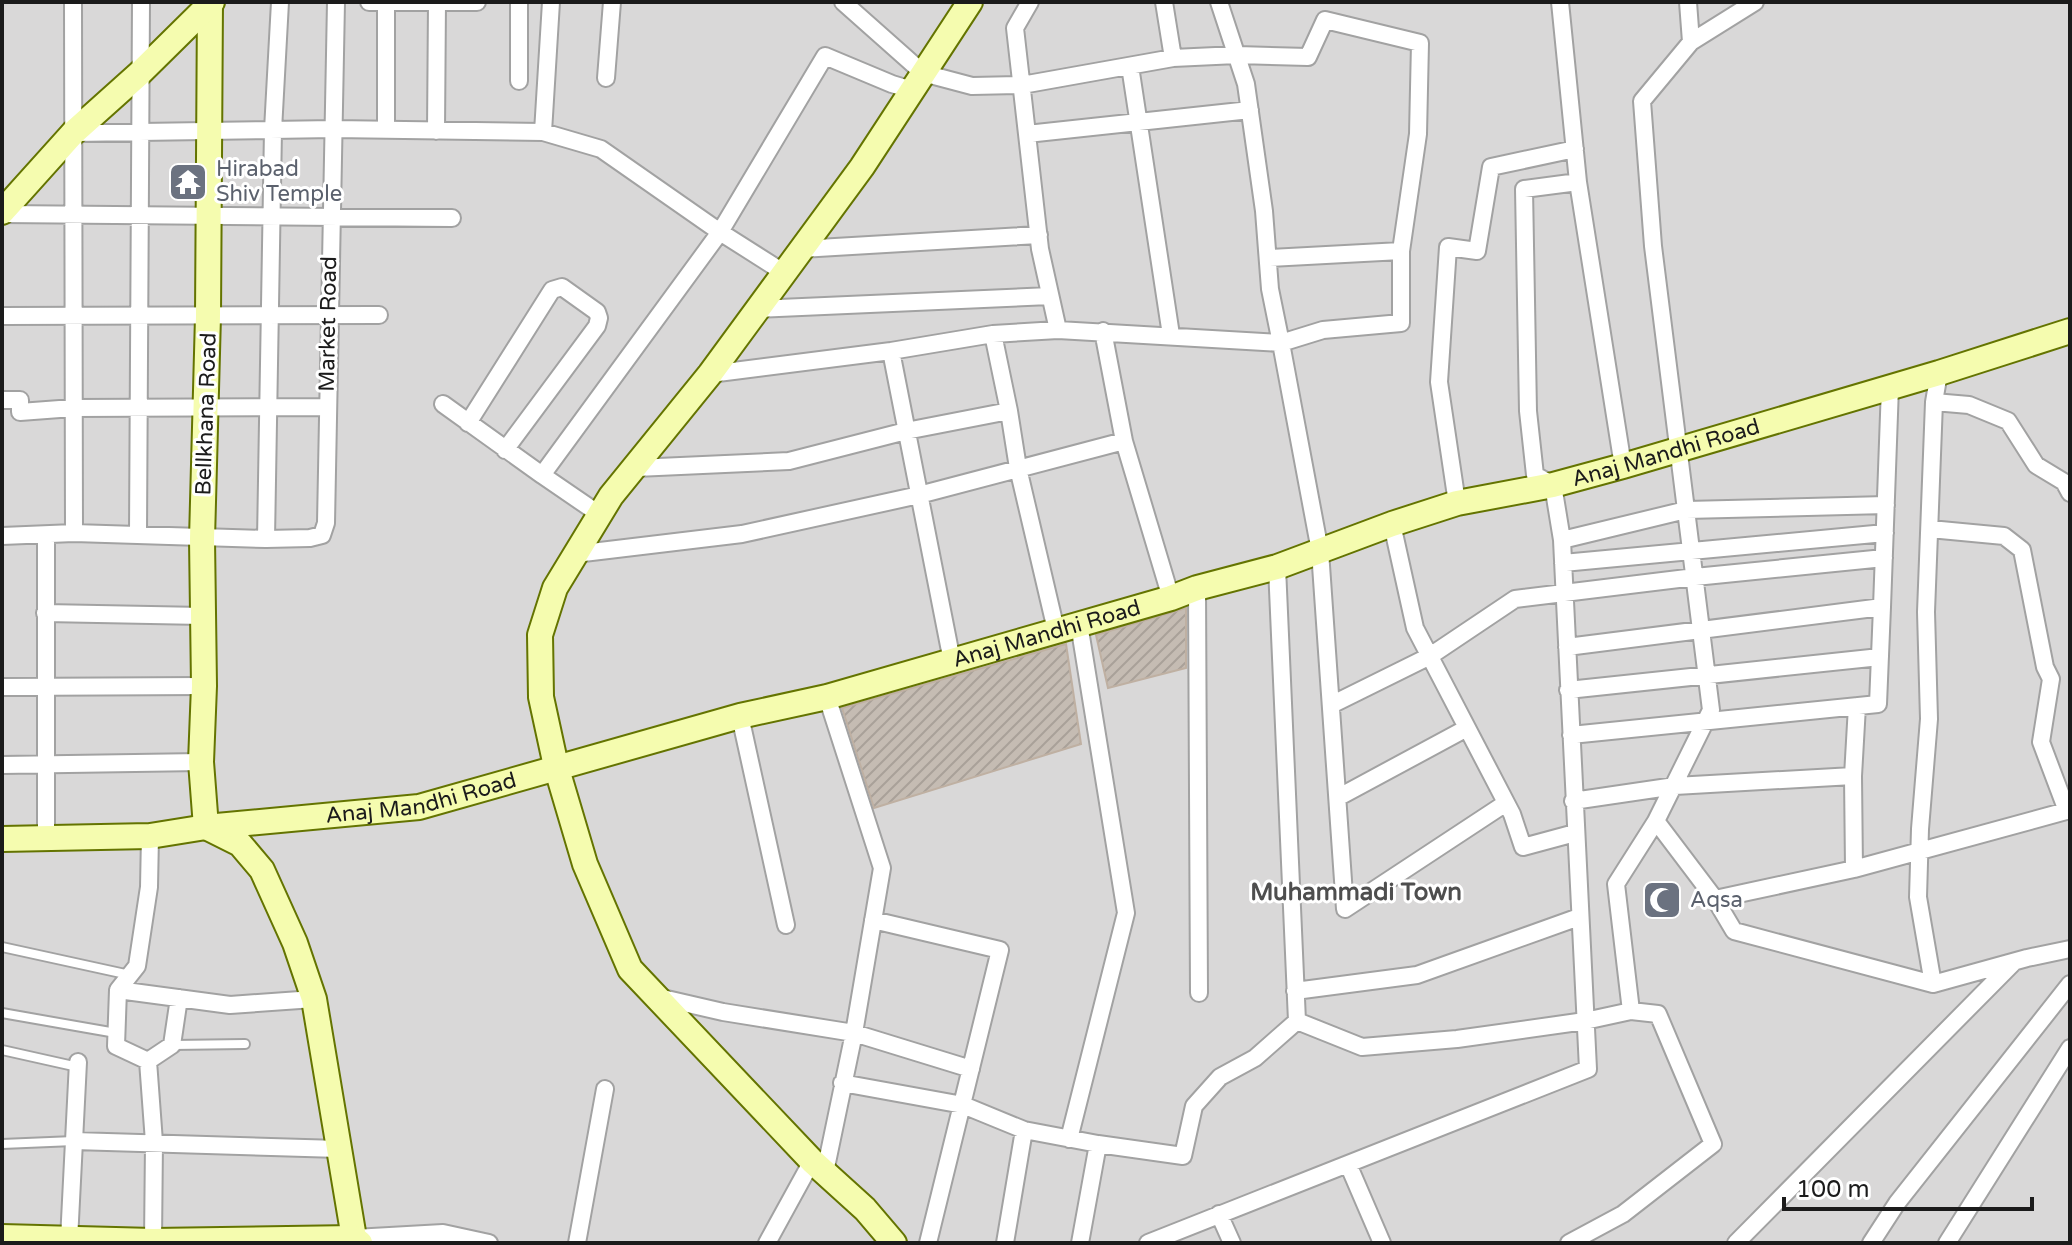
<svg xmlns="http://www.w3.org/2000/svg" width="2072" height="1245" font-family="'Varela Round',sans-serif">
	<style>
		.residential { fill: #d9d8d8 }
		.building { fill: url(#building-hatch); stroke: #bfb0a2; stroke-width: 2 }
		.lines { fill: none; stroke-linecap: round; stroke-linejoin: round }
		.lane-casing { stroke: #a2a2a2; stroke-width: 12 }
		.street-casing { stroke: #a2a2a2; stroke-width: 20 }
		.secondary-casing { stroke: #647400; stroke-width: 28 }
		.lane { stroke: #fff; stroke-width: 8 }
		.street { stroke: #fff; stroke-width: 16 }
		.secondary { stroke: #f5fcaf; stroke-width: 24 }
		.labels { text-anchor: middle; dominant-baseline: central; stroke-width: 6; stroke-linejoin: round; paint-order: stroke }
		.worship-label { font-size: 22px; fill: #5b616d; stroke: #fff; text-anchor: start }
		.street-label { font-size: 22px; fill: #1b1b1b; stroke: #fff }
		.neighbourhood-label { font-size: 24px; font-weight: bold; fill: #4e4e4e; stroke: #fff }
	</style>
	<defs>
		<pattern id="building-hatch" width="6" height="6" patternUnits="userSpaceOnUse" patternTransform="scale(2)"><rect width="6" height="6" fill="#c5bcb3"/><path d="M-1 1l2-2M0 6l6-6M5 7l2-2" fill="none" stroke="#a9a199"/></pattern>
	</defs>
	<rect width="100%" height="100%" fill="#ede9e0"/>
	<path class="residential" d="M2,2H2070V1243H2Z"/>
	<path class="building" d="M1186,608V668L1108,688L1096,635Z
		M1066,644L1081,744L874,808L842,708Z"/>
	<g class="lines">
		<defs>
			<path id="lane" d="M2,947L130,975
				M2,1013L116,1033
				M173,1045L245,1044
				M2,1050L78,1067
				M2,1144L74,1141"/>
			<path id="street" d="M73,2L74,533
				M369,2H477
				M519,2V81
				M843,2L923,73L972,86L1022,85L1173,58L1164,2
				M1219,2L1246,84L1264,211L1270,289L1281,343L1323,330L1401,323V251
				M1688,2L1691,42
				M1755,2L1691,42L1642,101L1653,246L1711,710L1656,821L1715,899L1734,931L1933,984L2027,958L2070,949
				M1173,58L1237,55L1308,57L1325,20L1420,43L1418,134L1401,251L1268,258
				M1130,66L1171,335
				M606,78L612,2
				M386,130V2
				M436,131L437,2
				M543,132L551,2
				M73,133L334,129L543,132L601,149L720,232L783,272
				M1027,134L1250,110
				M1578,182L1623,466
				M2,214L452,218
				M801,249L1039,235
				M757,309L1050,296
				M2,316L379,315
				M1058,330L1281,343L1320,551L1345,909L1506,803
				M993,334L1009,411L1018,468L1056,630
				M891,351L952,661
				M1939,373L1934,402L1969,405L2008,421L2036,465L2064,482L2070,493
				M710,374L891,351L993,334L1058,330L1040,249L1015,28L1030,2
				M2,400H20V412L73,408L326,407
				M443,404L542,475
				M468,423L552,290L562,287L597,312L599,318L597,326L505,450
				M1124,441L1171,598
				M636,468L789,461L906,431L1009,411
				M1457,503L1439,382L1448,247L1477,251L1491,167L1575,149
				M599,514L542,475L720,232L825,56L892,84L912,90
				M1392,524L1415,628L1512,814L1523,847L1575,833
				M1930,529L2004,536L2022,550L2045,667L2051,679L2041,742L2067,811
				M138,534L141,2
				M2,536L74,533L266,539L310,538L322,535L326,523L336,2
				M266,539L273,130L280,2
				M1562,540L1686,510L1886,505
				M575,554L742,534L919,495L1124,441L1103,331
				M1563,563L1885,533
				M1277,567L1297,1021
				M1197,588L1199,993
				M45,613L203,616
				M1567,647L1882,607L1890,387
				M2,687L204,686
				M1568,690L1880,657
				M1333,704L1430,656L1515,599L1695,577L1884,558
				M740,716L786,925
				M1571,735L1878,704L1882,607
				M2,765L201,762
				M1853,776L1854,869
				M1339,797L1467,728
				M1573,801L1675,786L1853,776L1857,706
				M150,836L149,887L137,966L118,990L116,1046L148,1061L154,1142L153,1241
				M46,837V536
				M1715,899L1854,869L2070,810
				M873,920L1000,950L928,1243
				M1933,984L1918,897L1920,829L1929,719L1926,612L1934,402
				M118,990L230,1005L314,999
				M1295,991L1417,975L1579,917
				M658,997L723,1012L854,1033L971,1069
				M1297,1021L1362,1047L1457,1039L1585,1021L1631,1011L1616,884L1656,821
				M148,1061L172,1045L179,998
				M842,1083L963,1105L1024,1130L1098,1144L1183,1156L1194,1106L1220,1077L1255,1058L1297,1021
				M1069,1139L1126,913L1079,624
				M74,1141L339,1149
				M1348,1164L1382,1243
				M825,1172L854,1033L882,868L827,697
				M1219,1214L1232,1243
				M354,1238L443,1233L489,1243
				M69,1240L78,1062
				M577,1243L605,1089
				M767,1243L812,1161
				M1005,1243L1024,1130
				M1080,1243L1098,1144
				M1148,1243L1588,1069L1562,540L1553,485L1535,475L1528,411L1524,189L1578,182L1560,2
				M1569,1243L1623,1214L1713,1144L1658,1014L1631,1011
				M1736,1243L2013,963
				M1871,1243L1897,1203L2070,984
				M1947,1243L2070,1048"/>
			<g id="secondary">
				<path d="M210,2L208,316L202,539L204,686L201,762L206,827L240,844L262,870L295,943L314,999L354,1238"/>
				<path d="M2,212L73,133L140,73L212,2"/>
				<path id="s1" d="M2,839L150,836L206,827L419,807L740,716L827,697L1171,598L1197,588L1277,567L1392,524L1457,503L1553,485L1623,466L1939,373L2070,331"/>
				<path d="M2,1237L153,1241L354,1238L360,1243"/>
				<path d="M894,1243L865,1209L812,1161L630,969L585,864L556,766L541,697L540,635L555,588L611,496L710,374L862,167L970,2"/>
			</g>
		</defs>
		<use href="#lane" class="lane-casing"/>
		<use href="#street" class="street-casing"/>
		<use href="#secondary" class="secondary-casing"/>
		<use href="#lane" class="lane"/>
		<use href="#street" class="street"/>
		<use href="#secondary" class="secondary"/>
	</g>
	<defs>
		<symbol id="temple-square" viewBox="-11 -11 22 22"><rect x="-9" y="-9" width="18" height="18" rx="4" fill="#6b7280" stroke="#fff"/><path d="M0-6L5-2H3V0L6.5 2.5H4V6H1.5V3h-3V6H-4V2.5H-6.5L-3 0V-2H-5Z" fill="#fff"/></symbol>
		<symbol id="mosque-square" viewBox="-11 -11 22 22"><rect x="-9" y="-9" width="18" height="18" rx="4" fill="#6b7280" stroke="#fff"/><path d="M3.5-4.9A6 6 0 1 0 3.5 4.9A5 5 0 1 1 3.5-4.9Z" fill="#fff"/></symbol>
	</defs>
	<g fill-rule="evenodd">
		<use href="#temple-square" x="166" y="160" width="44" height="44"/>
		<use href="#mosque-square" x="1640" y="878" width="44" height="44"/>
	</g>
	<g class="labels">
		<g class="worship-label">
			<text x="216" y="169">Hirabad<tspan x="216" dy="25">Shiv Temple</tspan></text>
			<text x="1690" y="900">Aqsa</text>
		</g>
		<g class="street-label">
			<text transform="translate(328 324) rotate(-89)">Market Road</text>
			<text transform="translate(206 414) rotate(-88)">Bellkhana Road</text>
			<text stroke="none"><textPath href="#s1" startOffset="1716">Anaj Mandhi Road</textPath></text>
			<text stroke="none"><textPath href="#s1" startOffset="1070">Anaj Mandhi Road</textPath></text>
			<text stroke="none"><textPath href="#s1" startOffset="422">Anaj Mandhi Road</textPath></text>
		</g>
		<g class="neighbourhood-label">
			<text x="1356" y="892">Muhammadi Town</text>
		</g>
	</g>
	<rect width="2072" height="1245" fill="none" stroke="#1b1b1b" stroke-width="8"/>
	<path d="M1784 1197v12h248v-12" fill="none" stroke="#1b1b1b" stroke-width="4"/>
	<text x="1796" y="1197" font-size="24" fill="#1b1b1b" stroke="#ffffff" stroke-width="6" paint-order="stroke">100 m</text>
</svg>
